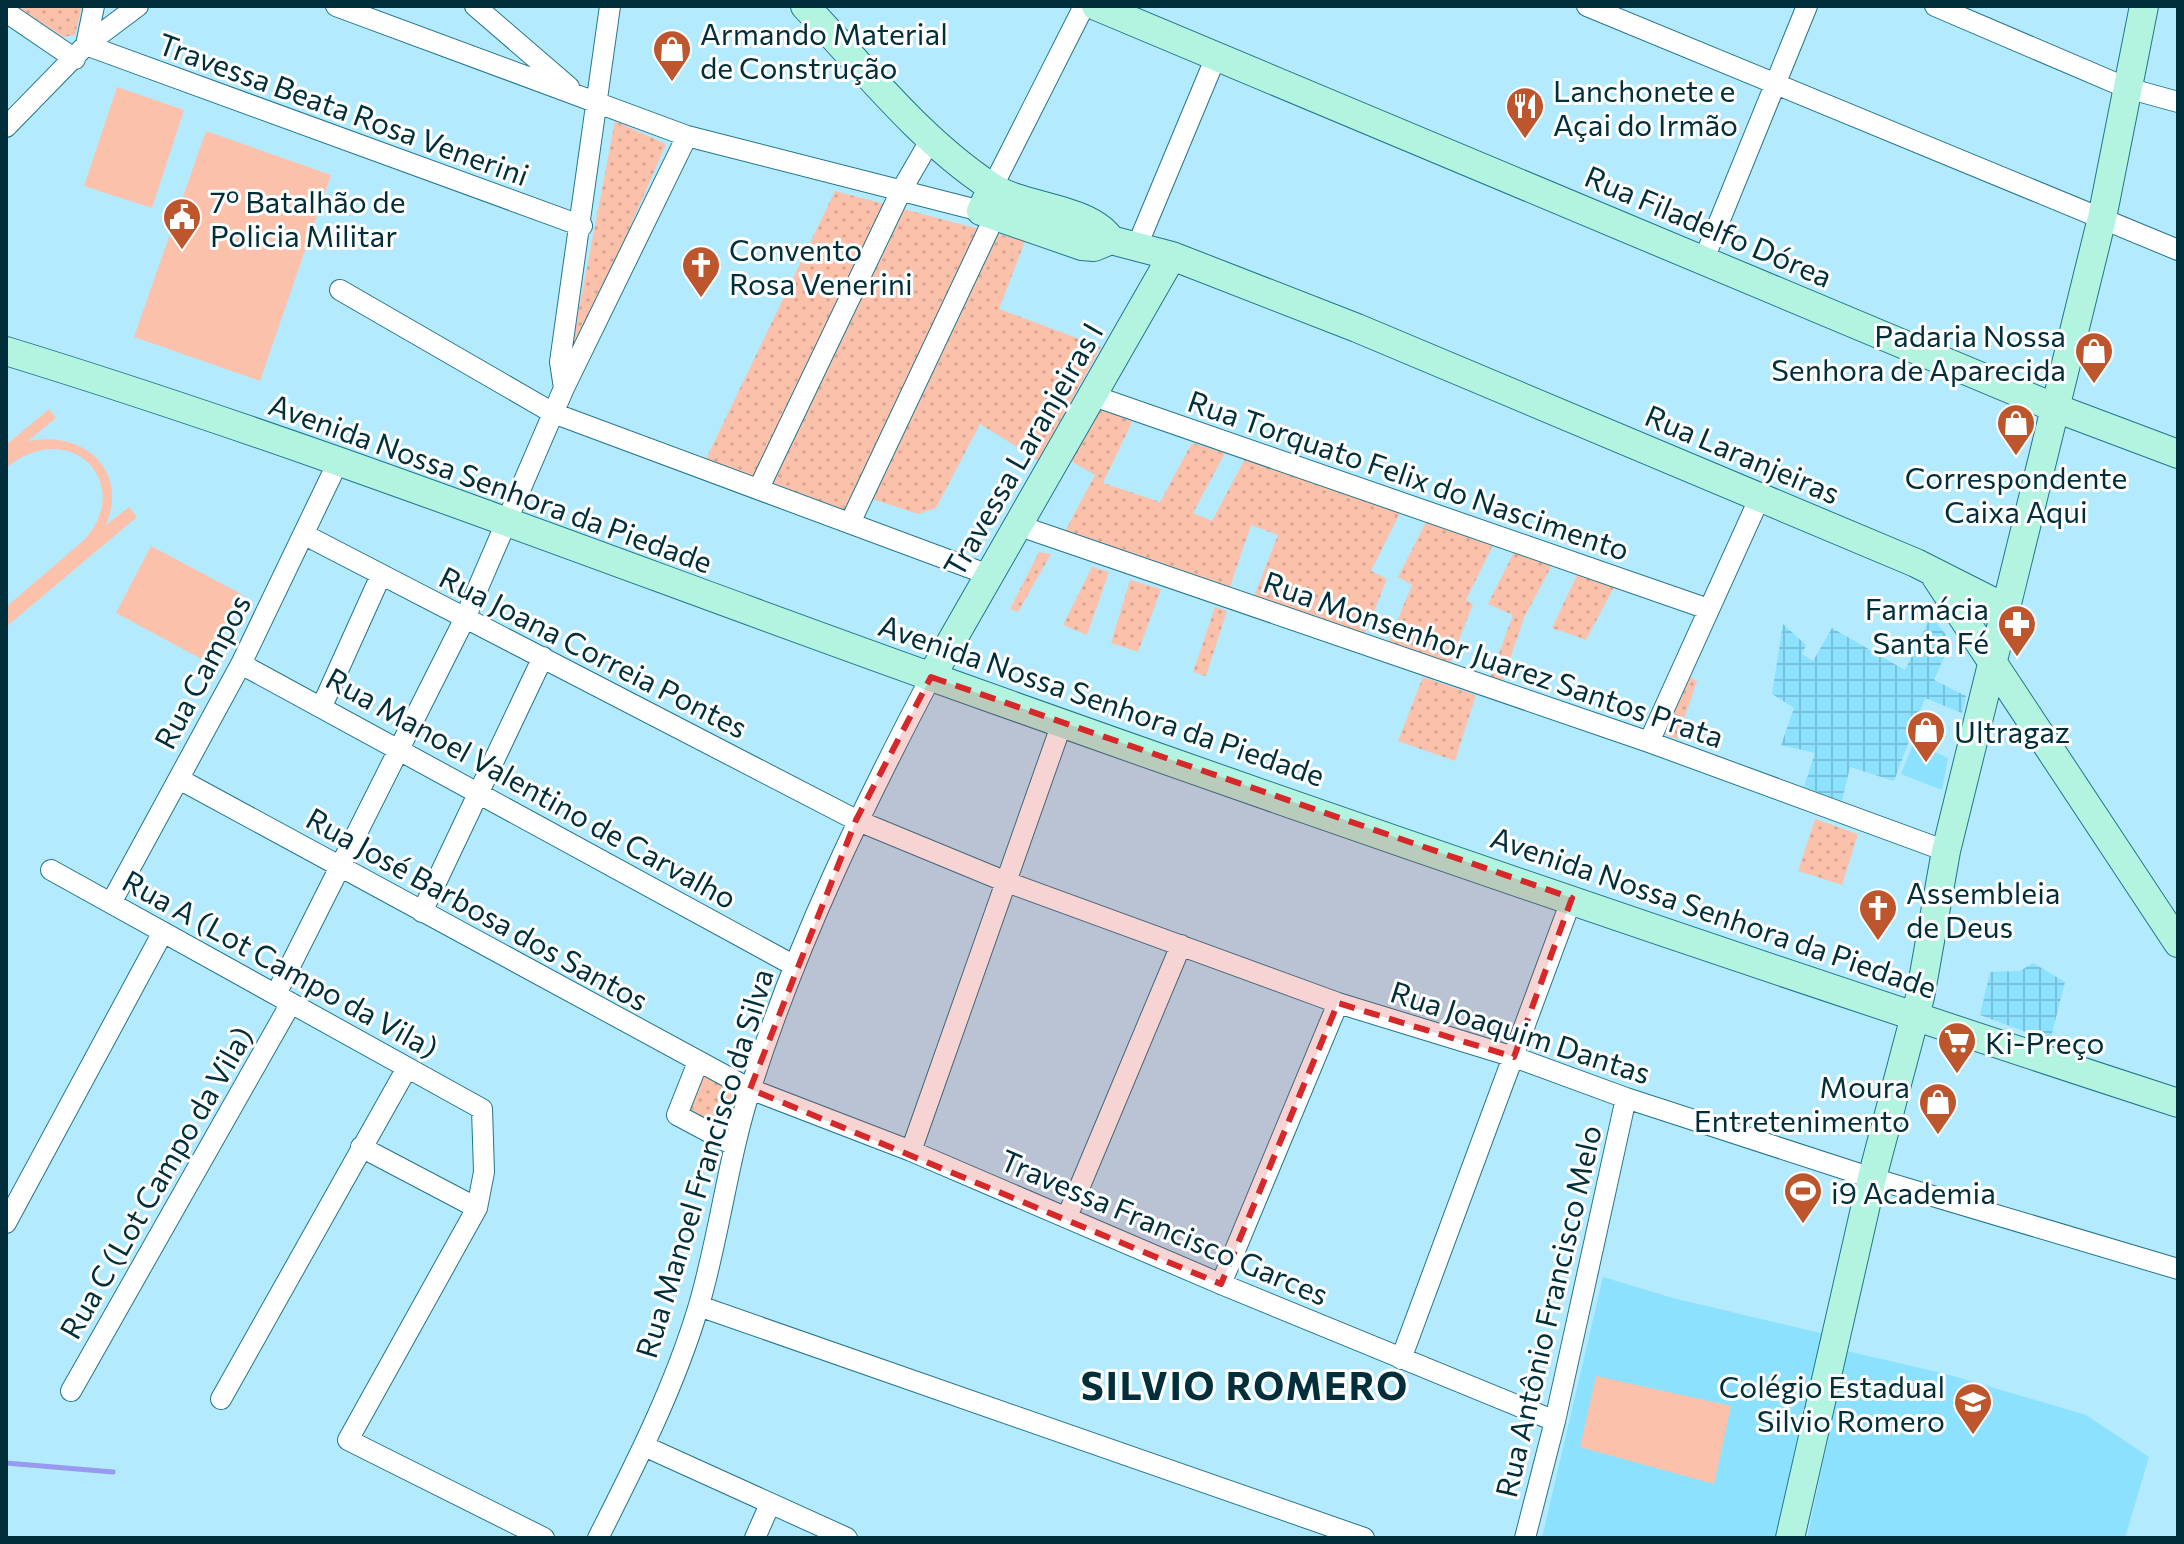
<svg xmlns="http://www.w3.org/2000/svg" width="2184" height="1544" font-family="Commissioner,sans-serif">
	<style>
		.built { fill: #8ce1fe }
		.industrial { fill: url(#industrial-grid) }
		.green { fill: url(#green-dots) }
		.pitch { fill: #fcc1ab }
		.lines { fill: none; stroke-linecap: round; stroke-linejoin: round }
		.stream { stroke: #989aef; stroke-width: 5 }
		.street-casing { stroke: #24758c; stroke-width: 22 }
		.secondary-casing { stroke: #24758c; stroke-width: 30 }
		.street { stroke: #fff; stroke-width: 20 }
		.secondary { stroke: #b2f4e0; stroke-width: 28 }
		.marked { fill: #d62828; fill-opacity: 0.2; stroke: #d62828; stroke-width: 6; stroke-dasharray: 16 10; stroke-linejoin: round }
		.labels { text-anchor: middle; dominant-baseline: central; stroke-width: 6; stroke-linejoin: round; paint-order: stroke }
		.poi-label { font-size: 30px; fill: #002f3b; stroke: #fff; text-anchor: start }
		.street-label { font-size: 30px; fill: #002f3b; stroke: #fff }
		.district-label { font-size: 38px; font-weight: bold; letter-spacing: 2px; fill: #002f3b; stroke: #fff }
	</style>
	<defs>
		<pattern id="industrial-grid" width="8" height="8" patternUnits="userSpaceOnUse" patternTransform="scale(2)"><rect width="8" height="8" fill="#8ce1fe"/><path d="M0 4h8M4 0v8" fill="none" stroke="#77c1db"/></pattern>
		<pattern id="green-dots" width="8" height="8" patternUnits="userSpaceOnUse" patternTransform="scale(2)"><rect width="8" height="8" fill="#fcc1ab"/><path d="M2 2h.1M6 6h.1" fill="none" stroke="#d6a694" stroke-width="1.8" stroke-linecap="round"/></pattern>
	</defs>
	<rect width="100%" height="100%" fill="#b3eafe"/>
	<path class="built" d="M1914,742L1948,758L1942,790L1901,774Z
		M1603,1277L1673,1298L1829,1335L1777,1538H1542Z
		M1847,1351L1950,1375L2086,1415L2149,1457L2125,1538H1807Z"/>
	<path class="industrial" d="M1931,616L1951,641L1934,680L1966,696L1962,713L1925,698L1894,781L1850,767L1842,801L1804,787L1815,753L1781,745L1794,708L1772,694L1783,624L1806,645L1802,654L1813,661L1832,628L1905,670Z
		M2033,963L2065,982L2050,1041L1980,1015L1990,972L2020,971Z"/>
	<path class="green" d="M16,6H82L75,35L63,37Z
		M615,121L666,144L567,372Z
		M835,191L1025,241L999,309L1101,347L1038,460L980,424L936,508L918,514L857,494L848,515L706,459Z
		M1091,403L1132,422L1103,483L1160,502L1192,443L1225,453L1193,513L1212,521L1246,457L1401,511L1371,571L1387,579L1364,636L1253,599L1278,535L1251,525L1229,590L1062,537L1095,475L1064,457Z
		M1426,522L1494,543L1466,600L1473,604L1450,663L1388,643L1412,585L1398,577Z
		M1039,552L1051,554L1018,612L1010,609Z
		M1514,552L1552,565L1524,618L1502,682L1490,678L1513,615L1488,604Z
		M1092,567L1109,572L1087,635L1063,625Z
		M1578,573L1614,587L1586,640L1552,628Z
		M1130,580L1161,589L1138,652L1111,643Z
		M1215,607L1227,611L1206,676L1193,672Z
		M1423,677L1476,695L1455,761L1398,741Z
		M1690,677L1697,681L1677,739L1662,734Z
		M1815,819L1858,834L1842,885L1798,871Z
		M699,1072L740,1095L727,1137L683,1113Z"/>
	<path class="pitch" d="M117,87L184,110L152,208L84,186Z
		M206,131L331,175L260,381L134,337Z
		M49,409L56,418L28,441C83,430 129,469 106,525L129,507L137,517L6,627V607L84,540C136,484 70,415 6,468V445Z
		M151,546L243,595L207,662L116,613Z
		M1596,1376L1731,1406L1714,1484L1580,1447Z"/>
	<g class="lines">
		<path class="stream" d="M6,1463L113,1472"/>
		<defs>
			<path id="street" d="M475,6L569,87
				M1587,6L2178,250
				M1935,6L2127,88L2178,102
				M6,12L75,59
				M86,45L582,226
				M86,45L94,6
				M6,127L86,45L138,6
				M687,136L981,211
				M992,188L1084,6
				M1137,246L1215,59
				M1704,259L1807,6
				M340,290L553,413L989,575
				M564,388L560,362L610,6
				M1091,395L1708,609
				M759,488L902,189L931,139
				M850,523L995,216
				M1020,526L1649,742L1946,851
				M305,535L856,820L1004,881L1338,1003L1514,1057L1626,1098L1872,1178L2178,1269
				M241,664L793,965
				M322,706L381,575
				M1649,742L1760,497
				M179,779L750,1089L911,1151L1221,1284L1555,1421
				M51,870L482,1109L484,1172L477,1208L348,1440L544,1538
				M111,903L241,664L337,464
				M422,912L543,657
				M276,994L465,618L564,388L687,136L336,6
				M698,1062L677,1115L735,1146
				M361,1147L477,1208
				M911,1151L1062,723
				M1067,1217L1181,945
				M6,1223L163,932
				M1221,1284L1338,1003
				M699,1306L1364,1538
				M1401,1359L1572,898
				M71,1391L291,1003
				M221,1399L407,1068
				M644,1446L847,1538
				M598,1538C636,1463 675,1386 699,1305C720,1233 728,1158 751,1087C797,943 861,810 931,677
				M755,1538L770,1504
				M1525,1538L1555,1421L1626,1098"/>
			<path id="secondary" d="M805,6C863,67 919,139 990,186C1022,208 1090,207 1111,240
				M1096,6L2053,407L2178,454
				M992,188L981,211L1082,246L1094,247L1111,240L1172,256L1357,328L1916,563L2005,608
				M6,351C319,447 624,567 932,677C1345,825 1761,967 2178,1103
				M1936,577L2178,943
				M931,677L1172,256
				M1790,1538L1872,1178L1920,997L1946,851L2102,218L2144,6"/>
		</defs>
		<use href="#street" class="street-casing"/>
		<use href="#secondary" class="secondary-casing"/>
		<use href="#street" class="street"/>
		<use href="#secondary" class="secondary"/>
	</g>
	<path class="marked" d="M931,677L1572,898L1514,1057L1338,1003L1221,1284L750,1089L856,820Z"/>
	<defs>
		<symbol id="shop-pin" viewBox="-11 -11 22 30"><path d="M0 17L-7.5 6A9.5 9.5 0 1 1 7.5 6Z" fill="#bd562c" stroke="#fff"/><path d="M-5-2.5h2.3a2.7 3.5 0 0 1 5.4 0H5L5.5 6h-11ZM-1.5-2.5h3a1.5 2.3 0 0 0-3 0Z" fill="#fff"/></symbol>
		<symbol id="restaurant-pin" viewBox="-11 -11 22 30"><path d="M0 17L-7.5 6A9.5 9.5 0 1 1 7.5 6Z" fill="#bd562c" stroke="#fff"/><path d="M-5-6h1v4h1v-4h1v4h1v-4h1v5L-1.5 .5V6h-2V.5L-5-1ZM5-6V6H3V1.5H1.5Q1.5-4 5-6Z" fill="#fff"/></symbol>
		<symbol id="civic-pin" viewBox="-11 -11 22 30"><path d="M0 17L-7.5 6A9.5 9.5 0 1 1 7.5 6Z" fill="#bd562c" stroke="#fff"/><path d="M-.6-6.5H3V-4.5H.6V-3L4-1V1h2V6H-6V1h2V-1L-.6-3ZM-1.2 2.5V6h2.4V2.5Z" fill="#fff"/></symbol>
		<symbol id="church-pin" viewBox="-11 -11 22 30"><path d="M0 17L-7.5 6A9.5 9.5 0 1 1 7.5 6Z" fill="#bd562c" stroke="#fff"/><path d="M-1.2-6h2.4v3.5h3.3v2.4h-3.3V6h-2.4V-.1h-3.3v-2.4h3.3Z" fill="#fff"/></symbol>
		<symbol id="pharmacy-pin" viewBox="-11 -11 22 30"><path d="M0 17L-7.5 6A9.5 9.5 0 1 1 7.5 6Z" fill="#bd562c" stroke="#fff"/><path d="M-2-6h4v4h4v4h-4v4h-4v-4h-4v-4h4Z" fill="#fff"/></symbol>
		<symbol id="supermarket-pin" viewBox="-11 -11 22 30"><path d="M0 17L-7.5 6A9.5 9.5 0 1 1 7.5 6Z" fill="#bd562c" stroke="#fff"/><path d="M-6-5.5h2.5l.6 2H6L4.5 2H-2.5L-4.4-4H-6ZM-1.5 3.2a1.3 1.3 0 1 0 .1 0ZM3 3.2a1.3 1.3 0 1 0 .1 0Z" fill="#fff"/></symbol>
		<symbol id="stadium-pin" viewBox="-11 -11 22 30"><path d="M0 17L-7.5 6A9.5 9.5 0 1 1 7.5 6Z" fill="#bd562c" stroke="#fff"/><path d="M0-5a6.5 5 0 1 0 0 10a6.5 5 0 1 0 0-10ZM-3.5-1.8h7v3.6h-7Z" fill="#fff"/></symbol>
		<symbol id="school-pin" viewBox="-11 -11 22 30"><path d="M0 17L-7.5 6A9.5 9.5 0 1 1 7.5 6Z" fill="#bd562c" stroke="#fff"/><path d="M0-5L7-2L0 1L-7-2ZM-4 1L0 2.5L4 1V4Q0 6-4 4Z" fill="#fff"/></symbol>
	</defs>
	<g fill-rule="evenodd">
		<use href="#shop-pin" x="650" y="27" width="44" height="60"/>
		<use href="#restaurant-pin" x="1503" y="84" width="44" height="60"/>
		<use href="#civic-pin" x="160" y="195" width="44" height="60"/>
		<use href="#church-pin" x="679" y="243" width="44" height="60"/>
		<use href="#shop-pin" x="2072" y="329" width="44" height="60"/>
		<use href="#shop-pin" x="1994" y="401" width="44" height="60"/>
		<use href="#pharmacy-pin" x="1995" y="602" width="44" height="60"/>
		<use href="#shop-pin" x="1904" y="708" width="44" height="60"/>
		<use href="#church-pin" x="1856" y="886" width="44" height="60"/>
		<use href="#supermarket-pin" x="1935" y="1019" width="44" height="60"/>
		<use href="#shop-pin" x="1916" y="1080" width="44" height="60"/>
		<use href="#stadium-pin" x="1781" y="1169" width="44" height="60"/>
		<use href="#school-pin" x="1951" y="1380" width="44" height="60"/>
	</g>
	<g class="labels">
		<g class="poi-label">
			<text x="700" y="32">Armando Material<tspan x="700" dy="34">de Construção</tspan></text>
			<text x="1553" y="89">Lanchonete e<tspan x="1553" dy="34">Açai do Irmão</tspan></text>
			<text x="210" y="200">7º Batalhão de<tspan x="210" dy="34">Policia Militar</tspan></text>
			<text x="729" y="248">Convento<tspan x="729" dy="34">Rosa Venerini</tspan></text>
			<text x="2066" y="334" text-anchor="end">Padaria Nossa<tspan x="2066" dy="34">Senhora de Aparecida</tspan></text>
			<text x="2016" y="476" text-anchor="middle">Correspondente<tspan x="2016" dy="34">Caixa Aqui</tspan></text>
			<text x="1989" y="607" text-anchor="end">Farmácia<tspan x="1989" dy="34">Santa Fé</tspan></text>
			<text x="1954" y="730">Ultragaz</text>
			<text x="1906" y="891">Assembleia<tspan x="1906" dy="34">de Deus</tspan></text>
			<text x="1985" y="1041">Ki-Preço</text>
			<text x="1910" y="1085" text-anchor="end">Moura<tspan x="1910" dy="34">Entretenimento</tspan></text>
			<text x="1831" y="1191">i9 Academia</text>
			<text x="1945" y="1385" text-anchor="end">Colégio Estadual<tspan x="1945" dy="34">Silvio Romero</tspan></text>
		</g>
		<g class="street-label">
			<text transform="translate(344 108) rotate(20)">Travessa Beata Rosa Venerini</text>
			<text transform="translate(1709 225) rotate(23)">Rua Filadelfo Dórea</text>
			<text transform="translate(1022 449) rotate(-60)">Travessa Laranjeiras I</text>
			<text transform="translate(1743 453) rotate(23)">Rua Laranjeiras</text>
			<text transform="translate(1409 474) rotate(19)">Rua Torquato Felix do Nascimento</text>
			<text transform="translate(491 482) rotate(20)">Avenida Nossa Senhora da Piedade</text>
			<text transform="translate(594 651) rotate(27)">Rua Joana Correia Pontes</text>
			<text transform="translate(1494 658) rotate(19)">Rua Monsenhor Juarez Santos Prata</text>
			<text transform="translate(201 671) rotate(-62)">Rua Campos</text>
			<text transform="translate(1102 699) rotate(19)">Avenida Nossa Senhora da Piedade</text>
			<text transform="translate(532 787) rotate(29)">Rua Manoel Valentino de Carvalho</text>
			<text transform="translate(478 908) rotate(29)">Rua José Barbosa dos Santos</text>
			<text transform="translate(1714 911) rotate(19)">Avenida Nossa Senhora da Piedade</text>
			<text transform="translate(281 963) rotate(29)">Rua A (Lot Campo da Vila)</text>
			<text transform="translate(1521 1031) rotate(18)">Rua Joaquim Dantas</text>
			<text transform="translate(703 1163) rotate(-73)">Rua Manoel Francisco da Silva</text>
			<text transform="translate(155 1182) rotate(-60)">Rua C (Lot Campo da Vila)</text>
			<text transform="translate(1165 1226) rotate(23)">Travessa Francisco Garces</text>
			<text transform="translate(1547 1311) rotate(-77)">Rua Antônio Francisco Melo</text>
		</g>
		<g class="district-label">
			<text x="1245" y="1384">SILVIO ROMERO</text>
		</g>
	</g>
	<rect width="2184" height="1544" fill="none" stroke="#002f3b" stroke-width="16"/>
</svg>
